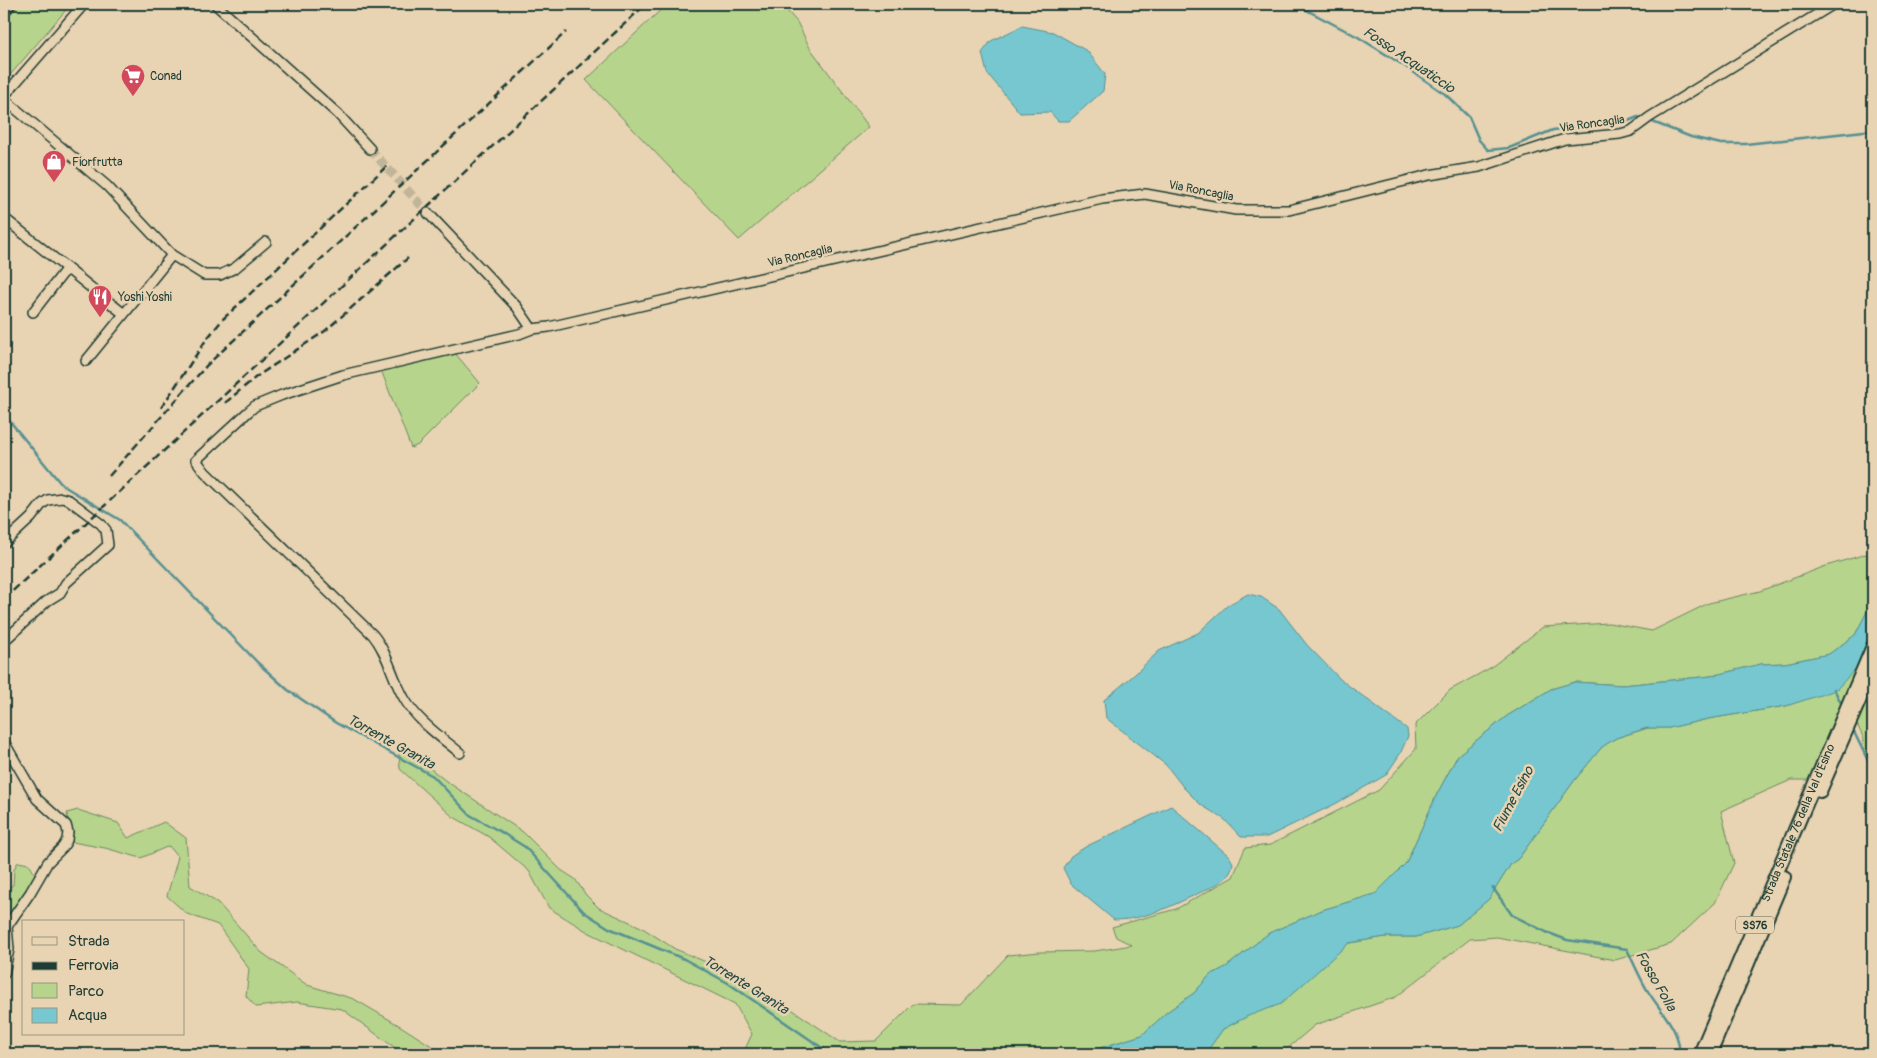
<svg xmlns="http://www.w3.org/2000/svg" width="1877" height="1058" font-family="Pangolin,sans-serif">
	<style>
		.green { fill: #b7d48c; stroke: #6b8860 }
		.water { fill: #77c7d0; stroke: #549092 }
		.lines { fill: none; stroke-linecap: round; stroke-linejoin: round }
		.stream { stroke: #549092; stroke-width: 2.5 }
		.minor-tunnel { stroke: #c0b599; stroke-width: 9; stroke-dasharray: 9 4.5; stroke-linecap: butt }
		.minor-casing { stroke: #1f3d34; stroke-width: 12 }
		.major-casing { stroke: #1f3d34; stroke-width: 15 }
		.highway-casing { stroke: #1f3d34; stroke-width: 16 }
		.minor { stroke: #e8d3b2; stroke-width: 9 }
		.major { stroke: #e8d3b2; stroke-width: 11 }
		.highway { stroke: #e8d3b2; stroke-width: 12 }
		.rail { stroke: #1f3d34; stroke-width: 2.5; stroke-dasharray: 8 4; stroke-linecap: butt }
		.labels { text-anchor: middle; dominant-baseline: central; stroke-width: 5; stroke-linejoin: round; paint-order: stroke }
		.shield { fill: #e8d3b2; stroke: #5b6a5a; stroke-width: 1 }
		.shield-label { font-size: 11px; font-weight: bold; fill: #1f3d34 }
		.poi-label { font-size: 12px; fill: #1f3d34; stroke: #e8d3b2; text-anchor: start }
		.street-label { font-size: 12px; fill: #1f3d34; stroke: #e8d3b2 }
		.water-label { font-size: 14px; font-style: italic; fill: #284b44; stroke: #e8d3b2 }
	</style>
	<rect width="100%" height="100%" fill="#e8d3b2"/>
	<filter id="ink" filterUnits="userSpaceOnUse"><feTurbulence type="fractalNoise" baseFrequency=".02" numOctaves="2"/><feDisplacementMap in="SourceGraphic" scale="10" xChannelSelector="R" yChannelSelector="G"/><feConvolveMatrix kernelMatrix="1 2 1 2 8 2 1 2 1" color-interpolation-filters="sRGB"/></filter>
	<g filter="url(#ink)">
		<path class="green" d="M19,4H71L5,81L4,22Z
			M667,4H781L797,22L810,48L869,127L739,240L586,80Z
			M454,352L480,383L418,445L411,448L381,370Z
			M1873,552V600L1855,635L1829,654L1785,663L1761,664L1711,676L1623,685L1575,682L1551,689L1507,716L1458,755L1437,794L1406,863L1375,894L1322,910L1269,933L1226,967L1210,975L1194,993L1167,1012L1142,1035L1090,1051L1065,1054H743L752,1034L735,1004L588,932L549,908L529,871L489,837L452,816L400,769L398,743L446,781L523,832L561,870L575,879L586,895L599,908L641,927L675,949L723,969L790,1008L840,1042L876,1041L913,1004L961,1005L1008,955L1040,952L1095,951L1132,945L1116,937L1112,927L1176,909L1233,877L1245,848L1270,845L1379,790L1416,749L1415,725L1450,690L1490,668L1543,627L1609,623L1652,631L1709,603L1760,591L1826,566Z
			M1866,657L1812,780H1791L1721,811L1734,863L1715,903L1671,944L1615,960L1497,937L1470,939L1396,997L1315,1025L1281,1054H1205L1223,1029L1248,1016L1326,962L1349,943L1385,937H1416L1458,925L1489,899L1511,864L1519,858L1574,781L1602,747L1616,738L1648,728H1669L1708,719L1786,706L1805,699L1858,665Z
			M1873,668V768L1867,759L1863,747L1864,739L1853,716Z
			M78,810L118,823L128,838L164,822L186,838L190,886L218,903L261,952L307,985L354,999L402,1027L438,1050V1054H400L398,1050L342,1009L297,1002L256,1007L246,996L249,969L218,925L187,914L167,896L178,857L169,846L141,858L105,848L72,842L67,813Z
			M18,862L29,864L36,876L12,915H4V890L13,885L14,869Z"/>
		<path class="water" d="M1022,26L1053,32L1087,51L1105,74L1103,91L1069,121H1058L1050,112L1020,113L987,73L982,53L991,41Z
			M1248,594L1261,597L1279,609L1307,645L1341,680L1407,729L1408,736L1400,754L1386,775L1335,804L1267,837H1241L1224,819L1201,805L1184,788L1166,765L1106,718L1104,700L1135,674L1159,651L1198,633L1228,605Z
			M1873,600V650L1836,690L1786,706L1708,719L1669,728H1647L1616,738L1602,747L1574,781L1519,858L1511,864L1489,899L1458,925L1416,937H1385L1349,943L1281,1004L1248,1016L1223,1029L1205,1054H1065L1090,1051L1142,1035L1167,1012L1194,993L1210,975L1226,967L1269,933L1322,910L1375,894L1406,863L1437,794L1458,755L1507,716L1551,689L1575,682L1623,685L1711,676L1761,664L1785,663L1829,654L1855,635Z
			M1171,806L1229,856L1233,863C1232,867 1231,872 1229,874C1223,883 1209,888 1199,893C1172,906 1144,920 1114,920L1071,884L1063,868L1071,856L1087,846Z"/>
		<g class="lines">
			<path class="stream" d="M1295,4L1358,37L1403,65L1445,94L1469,117L1479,140L1488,150L1509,148L1553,130L1628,121L1638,117L1644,119
				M1650,121L1691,137L1721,144H1746L1873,130
				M4,414L62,485L120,520L258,663L288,690L336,723L433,776L470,815L501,832L525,847L584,912L609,928L684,959L728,983L831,1054
				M1834,689L1843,707
				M1852,728L1873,771
				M1493,888L1512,915L1546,932L1567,940L1627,949C1633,962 1639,976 1646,988C1657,1008 1682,1030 1679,1054"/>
			<path class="minor-tunnel" d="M370,149L428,213"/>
			<defs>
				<path id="minor" d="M215,4L338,114L370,149
					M4,96L84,4
					M4,99L107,186L172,255L204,275H220L235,268L266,242
					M428,213L517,307L532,329
					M4,218L124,314
					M33,312L67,268
					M86,361L172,255
					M4,543L31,518L42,504L48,500L62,498L69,500L101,524L106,530L108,545L66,583L60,593L47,601L4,641
					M4,742L37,799L66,825L68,832L67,840L63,847L48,862L30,893L10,922L7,927L9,949L4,974
					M460,753C441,737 416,720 404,698C392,678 388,653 373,635L205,472L196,460L248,412L255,406L282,395L343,375L519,334L532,329L549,327L1102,199L1145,194L1236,210H1289L1429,175L1479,167L1565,139L1620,134L1631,131L1650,117L1834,4"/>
				<path id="major" d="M4,10L9,4"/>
				<g id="highway">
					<path d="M1820,791L1873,669"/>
					<path id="s1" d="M1700,1054L1873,646"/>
					<path d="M1710,1054L1784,877"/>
				</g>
			</defs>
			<use href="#minor" class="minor-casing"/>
			<use href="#major" class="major-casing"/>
			<use href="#highway" class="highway-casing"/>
			<use href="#minor" class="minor"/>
			<use href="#major" class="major"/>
			<use href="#highway" class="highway"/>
			<path class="rail" d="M225,403L256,377L325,331L408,258
				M161,408L206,340L223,319L389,164
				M109,476L207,365L566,32
				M4,599L646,4"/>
		</g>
	</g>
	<defs>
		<symbol id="supermarket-pin" viewBox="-11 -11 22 30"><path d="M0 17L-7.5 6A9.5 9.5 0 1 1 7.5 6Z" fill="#d1495b" stroke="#e8d3b2"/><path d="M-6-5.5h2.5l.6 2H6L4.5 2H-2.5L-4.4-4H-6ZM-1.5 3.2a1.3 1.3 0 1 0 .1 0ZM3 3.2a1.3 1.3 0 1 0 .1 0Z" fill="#fff"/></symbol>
		<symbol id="shop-pin" viewBox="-11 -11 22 30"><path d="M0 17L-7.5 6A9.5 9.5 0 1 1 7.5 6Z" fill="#d1495b" stroke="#e8d3b2"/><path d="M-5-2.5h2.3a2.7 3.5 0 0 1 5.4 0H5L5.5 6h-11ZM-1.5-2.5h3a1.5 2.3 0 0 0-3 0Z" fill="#fff"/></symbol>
		<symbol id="restaurant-pin" viewBox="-11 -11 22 30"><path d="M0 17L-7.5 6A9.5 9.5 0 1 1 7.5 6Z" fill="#d1495b" stroke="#e8d3b2"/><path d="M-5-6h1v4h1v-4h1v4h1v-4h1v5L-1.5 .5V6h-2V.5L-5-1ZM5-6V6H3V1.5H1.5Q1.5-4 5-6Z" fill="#fff"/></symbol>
	</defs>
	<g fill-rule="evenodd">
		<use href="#supermarket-pin" x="119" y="62" width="28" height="38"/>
		<use href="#shop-pin" x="40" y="148" width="28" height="38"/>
		<use href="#restaurant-pin" x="86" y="283" width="28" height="38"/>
	</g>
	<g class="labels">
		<rect class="shield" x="1736" y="916.5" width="38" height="17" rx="4"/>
		<g class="shield-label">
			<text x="1755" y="925">SS76</text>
		</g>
		<g class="poi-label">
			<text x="150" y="76">Conad</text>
			<text x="72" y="162">Fiorfrutta</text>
			<text x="118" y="297">Yoshi Yoshi</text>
		</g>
		<g class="street-label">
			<text transform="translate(1592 124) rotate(-8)">Via Roncaglia</text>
			<text transform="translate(1201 191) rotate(11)">Via Roncaglia</text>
			<text transform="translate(800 256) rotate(-13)">Via Roncaglia</text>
			<text stroke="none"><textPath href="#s1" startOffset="251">Strada Statale 76 della Val d'Esino</textPath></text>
		</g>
		<g class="water-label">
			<text transform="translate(1409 60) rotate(34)">Fosso Acquaticcio</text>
			<text transform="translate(391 742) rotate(29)">Torrente Granita</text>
			<text transform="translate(1513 799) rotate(-62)">Fiume Esino</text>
			<text transform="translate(1656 981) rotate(60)">Fosso Folla</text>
			<text transform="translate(746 985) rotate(32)">Torrente Granita</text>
		</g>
	</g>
	<rect width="1877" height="1058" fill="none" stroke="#e8d3b2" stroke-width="20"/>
	<rect x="10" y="10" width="1857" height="1038" fill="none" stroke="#1f3d34" stroke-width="2" filter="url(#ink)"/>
	<rect x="22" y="920" width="162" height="115" fill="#e8d3b2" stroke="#989780"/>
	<rect x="32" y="937" width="25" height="8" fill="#e8d3b2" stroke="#989780"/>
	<text x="68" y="946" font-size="15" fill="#1f3d34">Strada</text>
	<rect x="32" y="962" width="25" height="8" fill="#1f3d34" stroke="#989780"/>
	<text x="68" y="970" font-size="15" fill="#1f3d34">Ferrovia</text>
	<rect x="32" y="983" width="25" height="15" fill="#b7d48c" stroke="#989780"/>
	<text x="68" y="996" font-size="15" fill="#1f3d34">Parco</text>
	<rect x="32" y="1008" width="25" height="15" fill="#77c7d0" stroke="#989780"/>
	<text x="68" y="1020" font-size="15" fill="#1f3d34">Acqua</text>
</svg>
